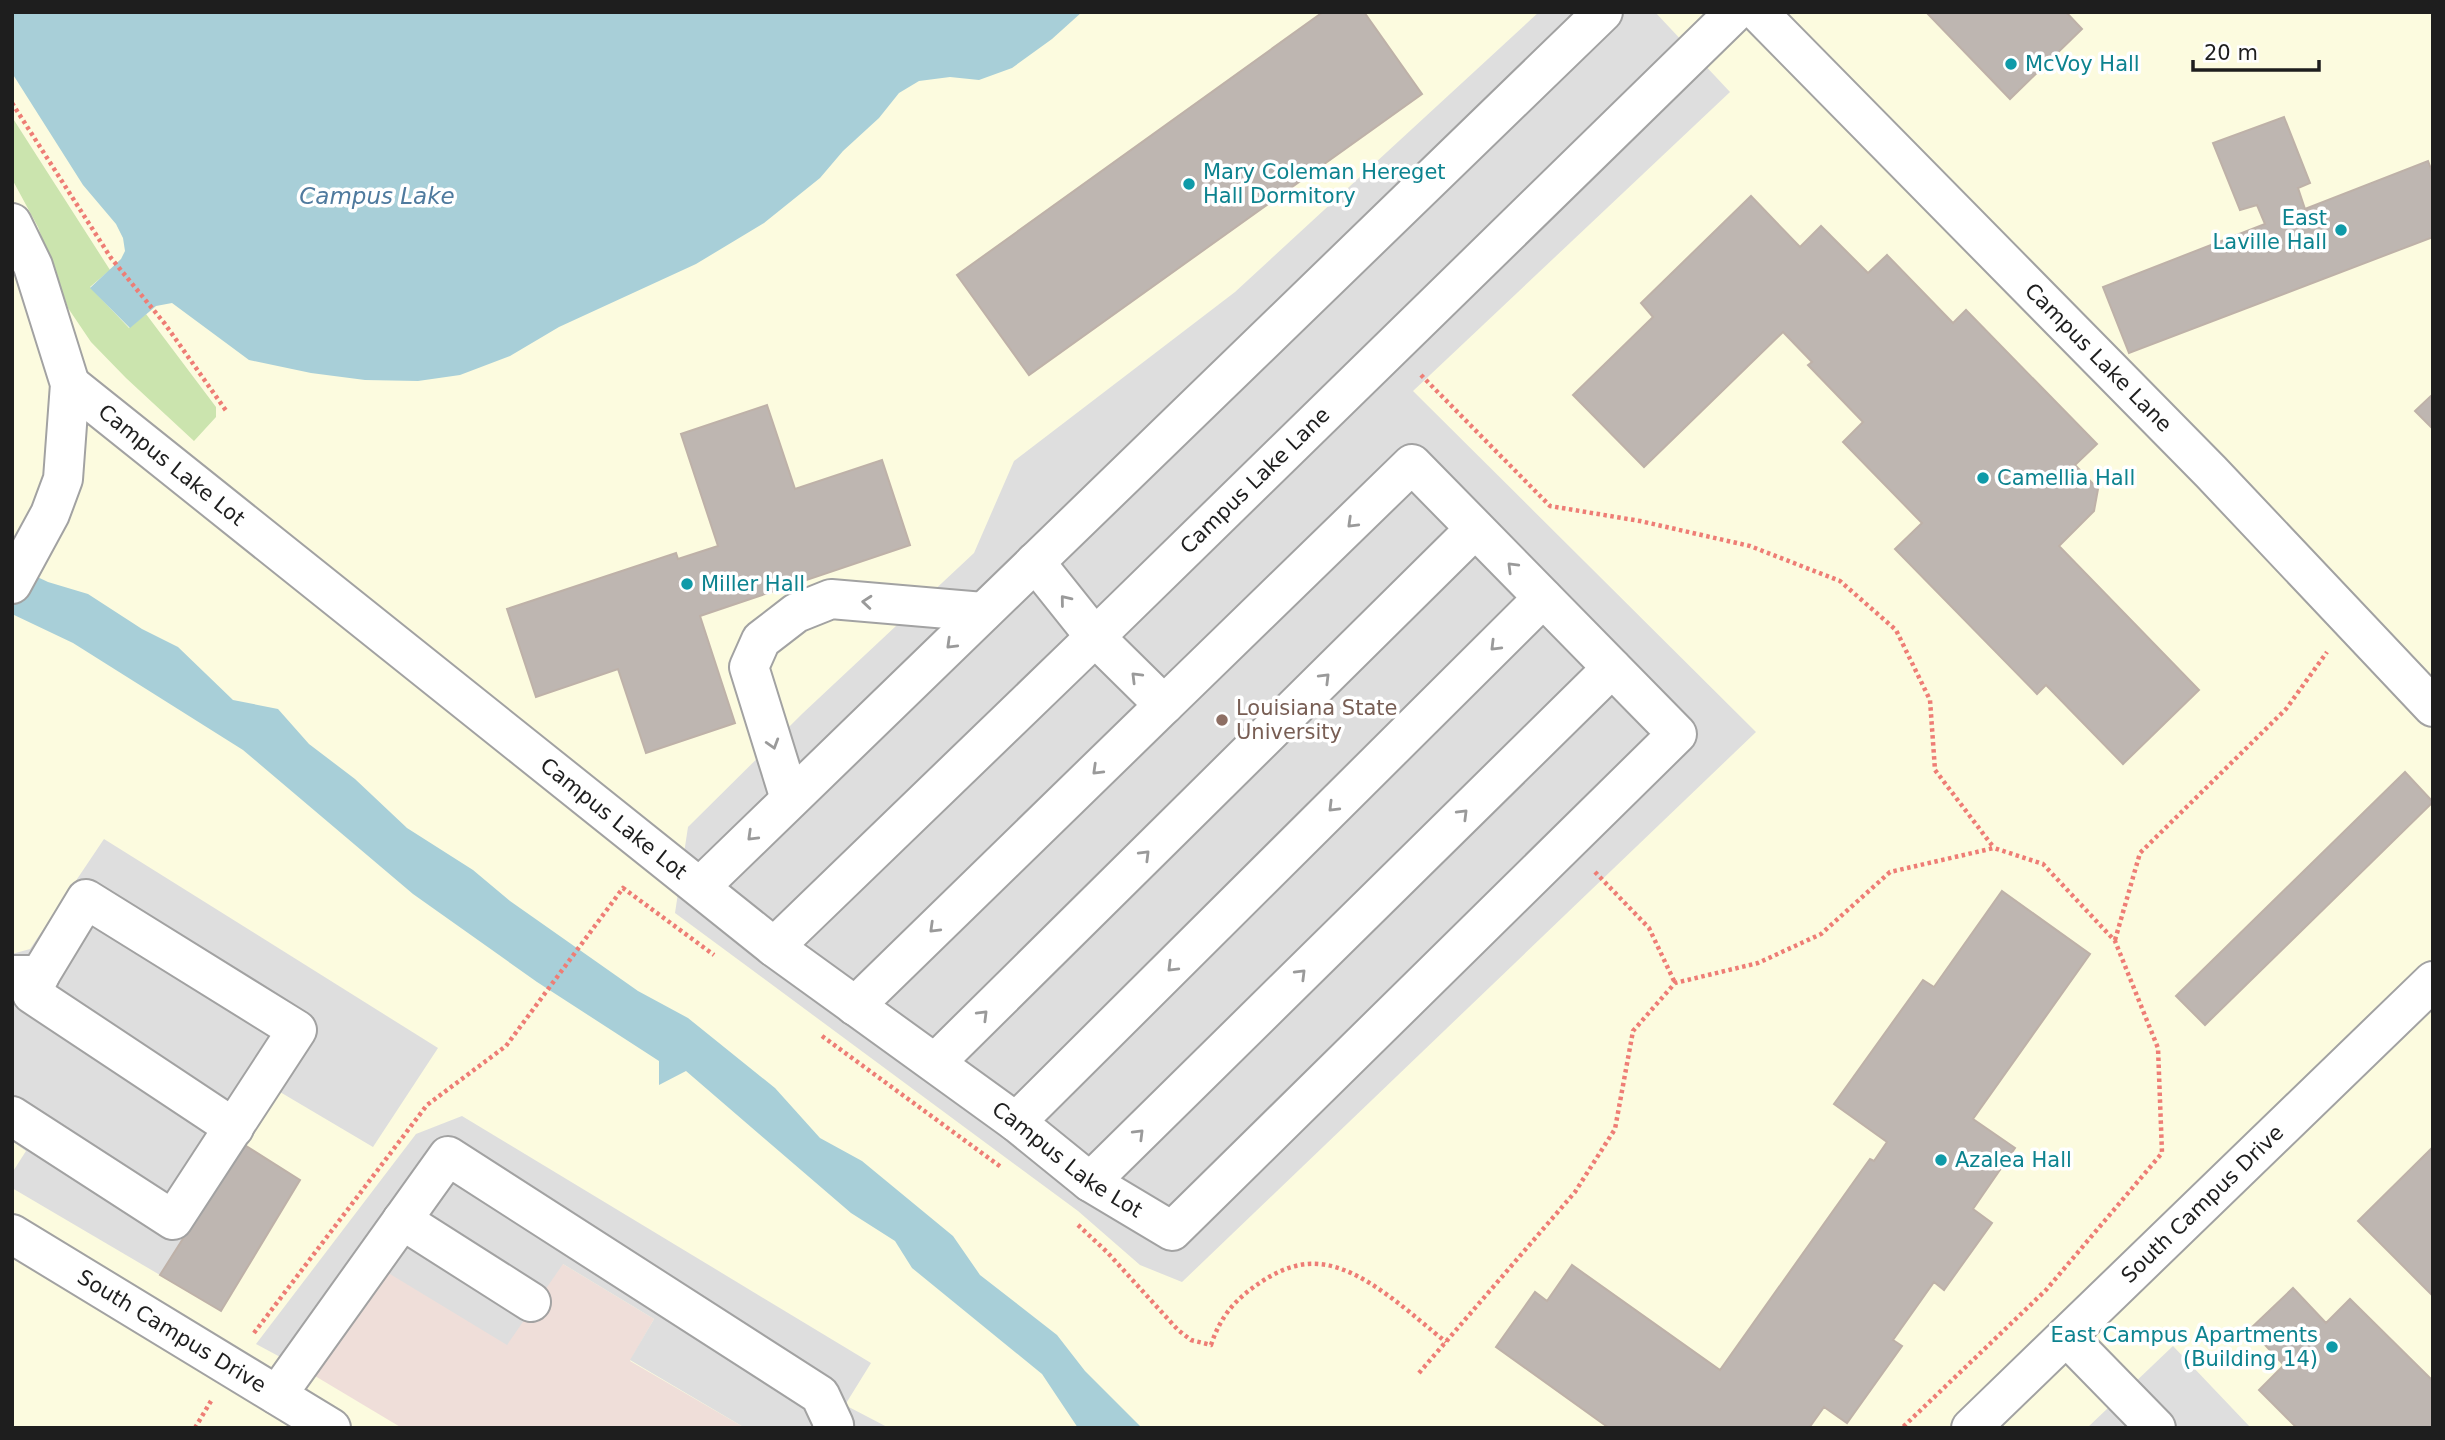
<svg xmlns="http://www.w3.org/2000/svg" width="2445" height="1440" font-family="'DejaVu Sans',sans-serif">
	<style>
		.education { fill: #fcfbdf }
		.military { fill: #efded9 }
		.grass { fill: #cbe4ae }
		.parking { fill: #dedede }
		.water { fill: #a8cfd8 }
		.building { fill: #beb6b1; stroke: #beb1a8; stroke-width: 2 }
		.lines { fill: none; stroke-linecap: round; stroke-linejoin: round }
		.minor-casing { stroke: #a2a2a2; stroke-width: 42 }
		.path { stroke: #ee7d75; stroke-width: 4.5; stroke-dasharray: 3.5 3.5; stroke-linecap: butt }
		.minor { stroke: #fff; stroke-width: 38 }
		.oneway { stroke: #9a9a9a }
		.culture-dot { fill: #0f9aa8; stroke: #fff; stroke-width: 2.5 }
		.education-dot { fill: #8d6e63; stroke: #fff; stroke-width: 2.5 }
		.labels { text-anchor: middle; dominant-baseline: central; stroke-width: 7; stroke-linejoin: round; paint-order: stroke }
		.culture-label { font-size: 21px; fill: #0d838f; stroke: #fff; text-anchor: start }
		.street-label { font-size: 21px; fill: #1e1e1e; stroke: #fff }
		.education-label { font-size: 21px; fill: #785e54; stroke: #fff; text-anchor: start }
		.water-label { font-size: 23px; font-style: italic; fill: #4f7a9e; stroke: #fff }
	</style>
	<rect width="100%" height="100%" fill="#eeeae4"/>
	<path class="education" d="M12,12H2433V1428H12Z"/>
	<path class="military" d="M563,1264L654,1319L630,1361L745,1428H402L310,1373L385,1271Z"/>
	<path class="grass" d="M12,117L110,270L90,287L129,328L146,314L216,407V417L194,441L126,378L91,342L68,308L38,227L12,179Z"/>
	<path class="parking" d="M1539,12H1655L1730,92L1413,391L1756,732L1182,1282L1140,1265L1078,1211L675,913L688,827L803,713L974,553L1014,461L1235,292Z
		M104,839L438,1048L373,1147L280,1092L160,1275L12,1188V1173L26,1151L12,1141V954L30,949Z
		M462,1116L871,1363L845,1405L889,1428H745L630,1360L654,1319L563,1264L507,1345L385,1271L310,1373L256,1344L416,1134Z
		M2173,1346L2251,1428H2087Z"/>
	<path class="water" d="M12,12H1082L1052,39L1012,68L979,80L950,77L919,81L899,93L879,118L843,151L820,178L764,223L696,264L559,327L510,356L460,375L418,381L365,380L311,373L249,360L172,303L156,306L130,328L90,288L121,259L125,251L123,238L116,224L83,185L12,73Z
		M12,565L48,582L88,594L142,629L178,647L233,700L278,709L309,744L355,779L407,828L473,870L510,901L638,991L688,1018L775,1088L820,1138L862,1161L953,1236L980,1275L1057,1335L1085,1371L1142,1428H1078L1042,1374L912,1268L895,1241L851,1213L686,1071L659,1085V1061L537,982L413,894L243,750L73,643L12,614Z"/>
	<path class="building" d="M1323,12H1364L1422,94L1029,375L957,275Z
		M1926,12H2066L2082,29L2010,99Z
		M2284,117L2310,183L2298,188L2305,209L2428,161L2433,174V237L2129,353L2103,287L2265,224L2257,205L2240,210L2213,143Z
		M1751,196L1800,247L1821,226L1868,273L1887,255L1953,323L1966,310L2097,444L2075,465L2098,489L2094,511L2059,546L2199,690L2123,764L2046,685L2037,694L1895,549L1922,523L1843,442L1863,422L1808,365L1812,362L1783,332L1644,467L1573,395L1653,317L1641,303Z
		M2433,394V429L2415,411Z
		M767,405L795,489L882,460L910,545L700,616L735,723L646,753L618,669L536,697L507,609L676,553L678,559L718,546L681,434Z
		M2405,772L2433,802L2205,1025L2176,996Z
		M2002,891L2090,954L1973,1119L2015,1148L1973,1209L1992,1223L1944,1290L1934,1282L1893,1340L1902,1346L1847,1423L1824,1407L1809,1428H1609L1496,1347L1535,1292L1547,1301L1572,1265L1720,1370L1870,1159L1874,1161L1887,1142L1834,1104L1923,980L1934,987Z
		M243,1144L300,1180L221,1311L160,1275Z
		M2433,1147V1296L2358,1221Z
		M2293,1288L2326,1323L2350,1299L2433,1381V1428H2297L2259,1390L2284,1365L2250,1329Z"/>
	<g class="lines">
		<defs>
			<g id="minor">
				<path id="s1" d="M1758,12L2211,472L2433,707"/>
				<path d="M12,223L33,266L70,384L63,479L50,514L12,584"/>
				<path id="s2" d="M70,384L774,947L1016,1122L1090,1182L1172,1231L1677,734L1412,464L1164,705L1095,637L1035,562"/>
				<path d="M790,799L749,667L761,640L796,613L831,599L983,612"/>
				<path d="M700,887L1603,12"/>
				<path id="s3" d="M774,947L1095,637L1735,12"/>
				<path d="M12,975H40L86,899L297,1030L173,1220L12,1116"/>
				<path d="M40,975L32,994L234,1128"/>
				<path d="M855,1006L1164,705"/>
				<path d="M935,1063L1475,529"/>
				<path d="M1016,1122L1543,598"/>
				<path d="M1090,1182L1612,668"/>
				<path d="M402,1220L531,1302"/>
				<path id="s4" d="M12,1234L331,1428"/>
				<path d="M2066,1336L2156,1428"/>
				<path d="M277,1395L448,1156L820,1395L834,1425L832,1428"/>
				<path id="s5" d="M1971,1428L2433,981"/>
			</g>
		</defs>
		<use href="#minor" class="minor-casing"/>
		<path class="path" d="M12,103L111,258L165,324L227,412
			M1421,375L1550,506L1640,521L1750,546L1840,581L1896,630L1930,700L1935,770L1994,848
			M1595,872L1649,928L1675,983
			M2115,940L2140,853L2286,709L2327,652
			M822,1036L1001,1167
			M1078,1225L1107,1252L1178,1330L1191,1340L1211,1345C1221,1315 1236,1298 1264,1280C1280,1270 1299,1262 1319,1264C1363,1267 1413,1316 1446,1342
			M254,1333L427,1105L506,1046L623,888L714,955
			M1419,1373L1575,1192L1615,1129L1633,1031L1675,983L1758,963L1821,934L1890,872L1994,848L2043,864L2115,941L2158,1048L2162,1153L2046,1290L1902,1428
			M195,1428L211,1401"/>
		<use href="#minor" class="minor"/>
	</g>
	<defs><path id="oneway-chevron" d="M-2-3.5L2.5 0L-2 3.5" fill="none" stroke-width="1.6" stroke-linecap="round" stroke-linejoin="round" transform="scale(1.75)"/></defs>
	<g class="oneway">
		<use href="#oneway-chevron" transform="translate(1352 523) rotate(136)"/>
		<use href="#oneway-chevron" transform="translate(1512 567) rotate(-135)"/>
		<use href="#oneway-chevron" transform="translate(1065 600) rotate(-129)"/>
		<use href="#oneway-chevron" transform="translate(867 602) rotate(-175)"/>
		<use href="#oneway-chevron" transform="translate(951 644) rotate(136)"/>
		<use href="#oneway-chevron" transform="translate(1495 646) rotate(135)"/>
		<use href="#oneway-chevron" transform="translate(1136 677) rotate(-135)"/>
		<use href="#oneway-chevron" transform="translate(1325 678) rotate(-45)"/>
		<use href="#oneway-chevron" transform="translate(773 744) rotate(73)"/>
		<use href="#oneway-chevron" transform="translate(1097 770) rotate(136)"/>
		<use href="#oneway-chevron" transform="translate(1333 807) rotate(135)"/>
		<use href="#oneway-chevron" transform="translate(1463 814) rotate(-45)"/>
		<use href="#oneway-chevron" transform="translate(752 836) rotate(136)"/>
		<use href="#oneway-chevron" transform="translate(1145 855) rotate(-45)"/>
		<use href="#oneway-chevron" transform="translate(934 928) rotate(136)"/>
		<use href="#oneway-chevron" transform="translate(1172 967) rotate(135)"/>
		<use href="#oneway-chevron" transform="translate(1301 974) rotate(-45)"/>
		<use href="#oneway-chevron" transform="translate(983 1015) rotate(-45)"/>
		<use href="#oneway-chevron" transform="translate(1139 1134) rotate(-45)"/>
	</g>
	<g class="culture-dot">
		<circle cx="2011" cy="64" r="7"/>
		<circle cx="1189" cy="184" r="7"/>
		<circle cx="2341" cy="230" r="7"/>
		<circle cx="1983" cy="478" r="7"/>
		<circle cx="687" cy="584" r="7"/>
		<circle cx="1941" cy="1160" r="7"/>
		<circle cx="2332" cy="1347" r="7"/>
	</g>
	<circle class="education-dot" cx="1222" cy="720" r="7"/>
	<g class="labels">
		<g class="culture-label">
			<text x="2025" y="64">McVoy Hall</text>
			<text x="1203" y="172">Mary Coleman Hereget<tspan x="1203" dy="24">Hall Dormitory</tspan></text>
			<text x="2327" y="218" text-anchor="end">East<tspan x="2327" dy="24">Laville Hall</tspan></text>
			<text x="1997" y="478">Camellia Hall</text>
			<text x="701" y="584">Miller Hall</text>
			<text x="1955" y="1160">Azalea Hall</text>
			<text x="2318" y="1335" text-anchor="end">East Campus Apartments<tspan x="2318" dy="24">(Building 14)</tspan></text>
		</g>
		<g class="street-label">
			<text stroke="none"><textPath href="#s1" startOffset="485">Campus Lake Lane</textPath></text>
			<text stroke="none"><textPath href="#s2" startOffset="130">Campus Lake Lot</textPath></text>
			<text stroke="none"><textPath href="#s3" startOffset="670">Campus Lake Lane</textPath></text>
			<text stroke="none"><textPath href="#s2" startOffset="696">Campus Lake Lot</textPath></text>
			<text stroke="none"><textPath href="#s2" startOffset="1264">Campus Lake Lot</textPath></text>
			<text stroke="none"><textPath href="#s5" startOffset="322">South Campus Drive</textPath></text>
			<text stroke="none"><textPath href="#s4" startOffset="187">South Campus Drive</textPath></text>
		</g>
		<g class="education-label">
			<text x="1236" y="708">Louisiana State<tspan x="1236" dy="24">University</tspan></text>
		</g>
		<g class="water-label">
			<text x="377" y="196">Campus Lake</text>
		</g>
	</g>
	<rect width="2445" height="1440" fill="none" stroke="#1e1e1e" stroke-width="28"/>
	<path d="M2193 60v10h126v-10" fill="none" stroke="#1e1e1e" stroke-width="3.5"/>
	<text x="2204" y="60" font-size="21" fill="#1e1e1e" stroke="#ffffff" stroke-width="5" paint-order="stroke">20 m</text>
</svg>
